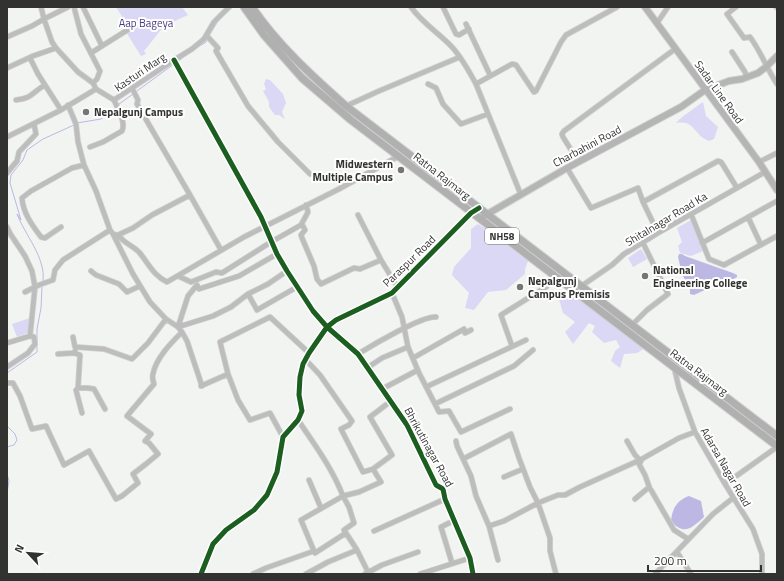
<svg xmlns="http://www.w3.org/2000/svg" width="784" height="581" font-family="'Titillium Web',sans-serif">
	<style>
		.green { fill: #dad8f5 }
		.water { fill: #bdb8e3 }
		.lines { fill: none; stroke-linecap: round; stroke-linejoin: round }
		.stream { stroke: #bdb8e3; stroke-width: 1 }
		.minor-casing { stroke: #cfd0cf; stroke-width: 6 }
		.major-casing { stroke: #cfd0cf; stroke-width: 8 }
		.highway-casing { stroke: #cfd0cf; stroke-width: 9 }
		.minor { stroke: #bcbdbc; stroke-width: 4.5 }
		.major { stroke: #b5b5b5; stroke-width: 6 }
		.highway { stroke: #afb0af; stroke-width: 7 }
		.cycleway-casing { stroke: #fff; stroke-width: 8 }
		.cycleway { stroke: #1b5e20; stroke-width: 5 }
		.poi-dot { fill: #757774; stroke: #fff; stroke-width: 1.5 }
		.labels { text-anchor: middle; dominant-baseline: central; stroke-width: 4; stroke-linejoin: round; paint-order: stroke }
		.shield { fill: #fff; stroke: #70706f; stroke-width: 1 }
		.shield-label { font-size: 10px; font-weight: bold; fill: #323331 }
		.park-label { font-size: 11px; fill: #4b3c86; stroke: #fff }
		.street-label { font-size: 11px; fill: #323331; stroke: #fff }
		.poi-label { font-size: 11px; font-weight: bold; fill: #323331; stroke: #fff; text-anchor: start }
	</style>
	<rect width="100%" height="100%" fill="#f2f4f1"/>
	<path class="green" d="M116,7H182L188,15L164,26L144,51L146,54L141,56L126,32L129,27Z
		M266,79L270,80L283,94L286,103L282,112L285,119L279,115H275L269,107V102L263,91L266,89L264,84Z
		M703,102L706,116L718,127L714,139L709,141C693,135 696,120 676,123C682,116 695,108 703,102Z
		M691,220L703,251L691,256L680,253L678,246L682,242L677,228Z
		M478,224L526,256L528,261L525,269V274L506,290L488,292L474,310L465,308L469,293L452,275L454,267L471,248V229Z
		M641,249L647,259L633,267L628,258Z
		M574,292L645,348L637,353L624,354L620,368L611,361L615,351L620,347L616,340L604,343L592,332L595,326L589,323L573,344L565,332L575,322L563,313L559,299Z
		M30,318V332L17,337L12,324Z"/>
	<path class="water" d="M679,254H682L685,256L733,273L737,275V277L727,283L709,286L707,289L694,295L690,294V289L682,274L678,257Z
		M689,496L701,501L704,517C692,528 684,536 671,521C672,509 677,500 689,496Z"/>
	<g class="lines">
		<path class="stream" d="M224,15L233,7
			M209,36L218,21
			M195,49L206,42L208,39
			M177,62L188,54
			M137,91L174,64
			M119,104L133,94
			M77,123L101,119L115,108
			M43,281C46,258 25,235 17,214L21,220L10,183L11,175L23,160L27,150L43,139L74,125
			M7,373L37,352V329L41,308L42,287
			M7,426L15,434L17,440L14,445L7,447
			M7,474L9,481L7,493"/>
		<defs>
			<path id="minor" d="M41,7L44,19L68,7
				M74,7L81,34L100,71L97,79L93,83
				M83,7L102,46L91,53
				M411,7C422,23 439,33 452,47C462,58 469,71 476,84
				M443,7L456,34L459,35L469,29
				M736,7L727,14L744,38L750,37C760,50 767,69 777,84
				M776,7L777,8
				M657,23L668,7
				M466,24L490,75
				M207,36L218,48L216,51L248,106L278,142L310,174
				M7,37L32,26L44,19L52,42L56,48
				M102,46L129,29
				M732,52L745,72L747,77
				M30,58L38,74L61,110
				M174,60L261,217L277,254L287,271L313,311L327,327L358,354L407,425L436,485L443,489L445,499L470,558L473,574
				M7,68L33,56L56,48L78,72L93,83L96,89
				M428,84L436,88L443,104L461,124L488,114
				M16,100C33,98 31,93 45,85
				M68,105L76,124L78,142L84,165L96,191L110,230L113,234L133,274L150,302L166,319L178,327L182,332L187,341L202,386
				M346,106L379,91L460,57
				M7,137L61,110L96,89L114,100L174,60L192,49L204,39L214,22L229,7
				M90,147L103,142L122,131C126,122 118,109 114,100
				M573,153L563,137L562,134L564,131L675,49
				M759,162L777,153
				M567,168L591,208L638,188L643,202
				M7,173L17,161L19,152L36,134L34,124
				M190,195L221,250
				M521,195L476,84L512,64L516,65L534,92L536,91L561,42L566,35L617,7
				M691,214L709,259L724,265L777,236
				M358,215L381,260L398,288
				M748,217L761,245
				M301,225L303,226L305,230L301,235L302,238L314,266L317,279L321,284L354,268L360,269L381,260
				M7,227L11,235L25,256L32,271L35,287L30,336L7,343
				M61,227L45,238L41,237C32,225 23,213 22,198L31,191L72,168L84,165
				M658,233L643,202L718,161L721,162L723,165L737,188
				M113,234C118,235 120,237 124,241C129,245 134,247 139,252C149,264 153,275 167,282L244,237L339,189L399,156
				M118,235L133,228L152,215L190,195L137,104L138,100L132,88
				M702,243L777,201
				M277,254L239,276L199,289L197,285L188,296L178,327L213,316L231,307L248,294L268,284L287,271
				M91,271L96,275L119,284L127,292L140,286
				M178,276L191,282L216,272L222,273L271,242L301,225L308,212L306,205
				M580,287L612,265L624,254L658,233L765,172
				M25,292L39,285L53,280L55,270L63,260L110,230
				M392,293L402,317L408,347L419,373L435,404L514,366L533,350
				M248,294L257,310L297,287
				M632,325L647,310L668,294L643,243
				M73,337L75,347L104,349L132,359L148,343L166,319
				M512,346L501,315L546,287L555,275
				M74,353L80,355L78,388H88L94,389L105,409
				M58,354L74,353L75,351
				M358,354C371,346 423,315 436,317
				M413,358L464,329L465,333L471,330
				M7,367L28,353L35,344L34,337L30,336
				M674,367L679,388L695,432L725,484L753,529L762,554V574
				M367,368L382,358L408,347
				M228,374L238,400L250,420L270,413L283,437
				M7,383H13L20,396L32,429L46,426L64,465L89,451L116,499L122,496L138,483L133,474L146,464L158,454L149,443L145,441L151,434L127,416L154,384C153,381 152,377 153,374C156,358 171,343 182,332
				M201,386L228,374L220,342L270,317L309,353
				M426,387L526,340
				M78,388L76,390L82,413
				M382,389L418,370
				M435,404L439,412L449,411L461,432L510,409
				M298,420C315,445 332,468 343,496L359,492L381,482L373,469L363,472L341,429L349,425L352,421L320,375L305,359
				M456,441L457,446L471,476L476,496L489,526L504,521L538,503L558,495H565L580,487L640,460L679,438L695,432
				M627,441L635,455L641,461L639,464L645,475L650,489
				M463,459L511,434L519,458L530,487L538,503L550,538V551L556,574
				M373,469L392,455L370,417L391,401
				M504,477L523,469
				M309,480L321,508
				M725,484L777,447
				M635,499L648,488L651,490L674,530L688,539
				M489,526L498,560
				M374,531L445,499
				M357,550L368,572
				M314,551L315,553L346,533
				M677,552L691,574
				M452,563L441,527L455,520
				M201,574L213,544L226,530L254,510L267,495L277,472L283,437L298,420L302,411L299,395L300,377L303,364L309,353L327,327L336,320L392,293L471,213L479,208
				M253,574L266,568L314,551L301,520L343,496L349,507L354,523L344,530L357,550L328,562L306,574
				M365,574L382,565L418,552
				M420,574L470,558
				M655,574L713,514L733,498"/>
			<path id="major" d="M645,7L759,162L777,190
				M484,216L567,168L681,107L705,90L729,81L742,79L758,73L766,67L777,56"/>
			<path id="highway" d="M244,7L264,35L302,78L351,120L777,446
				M252,7C278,45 312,76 346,106L777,436"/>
		</defs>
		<use href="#minor" class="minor-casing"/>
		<use href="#major" class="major-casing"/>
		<use href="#highway" class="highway-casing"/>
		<use href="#minor" class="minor"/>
		<use href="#major" class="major"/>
		<use href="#highway" class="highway"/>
		<defs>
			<path id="cycleway" d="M174,60L261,217L277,254L287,271L313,311L327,327L358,354L407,425L436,485L443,489L445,499L470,558L473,574
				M201,574L213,544L226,530L254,510L267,495L277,472L283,437L298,420L302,411L299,395L300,377L303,364L309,353L327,327L336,320L392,293L471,213L479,208"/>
		</defs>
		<use href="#cycleway" class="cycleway-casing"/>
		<use href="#cycleway" class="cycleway"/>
	</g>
	<g class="poi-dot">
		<circle cx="86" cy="112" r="4"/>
		<circle cx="401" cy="170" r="4"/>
		<circle cx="645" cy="276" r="4"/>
		<circle cx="520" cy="287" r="4"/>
	</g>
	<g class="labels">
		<rect class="shield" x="485" y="228" width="34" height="16" rx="3"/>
		<g class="shield-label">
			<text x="502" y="236">NH58</text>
		</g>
		<g class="park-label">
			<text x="146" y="23">Aap Bageya</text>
		</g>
		<g class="street-label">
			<text transform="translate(140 72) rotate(-34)">Kasturi Marg</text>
			<text transform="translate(719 92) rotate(54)">Sadar Line Road</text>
			<text transform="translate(587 146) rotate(-28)">Charbahini Road</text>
			<text transform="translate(442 176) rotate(38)">Ratna Rajmarg</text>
			<text transform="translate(666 219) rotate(-31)">Shitalnagar Road Ka</text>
			<text transform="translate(409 261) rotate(-44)">Paraspur Road</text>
			<text transform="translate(699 372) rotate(37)">Ratna Rajmarg</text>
			<text transform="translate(429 447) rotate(61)">Bhrikutinagar Road</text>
			<text transform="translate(726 467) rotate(60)">Adarsa Nagar Road</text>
		</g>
		<g class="poi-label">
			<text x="94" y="112">Nepalgunj Campus</text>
			<text x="393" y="164" text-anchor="end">Midwestern<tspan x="393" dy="13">Multiple Campus</tspan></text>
			<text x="653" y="270">National<tspan x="653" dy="13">Engineering College</tspan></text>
			<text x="528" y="281">Nepalgunj<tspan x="528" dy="13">Campus Premisis</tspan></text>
		</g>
	</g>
	<rect width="784" height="581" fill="none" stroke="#323331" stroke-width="16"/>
	<g transform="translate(28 553) rotate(296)" stroke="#ffffff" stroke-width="3" paint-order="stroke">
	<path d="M0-3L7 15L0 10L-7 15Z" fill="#323331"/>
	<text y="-6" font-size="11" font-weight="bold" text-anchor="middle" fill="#323331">N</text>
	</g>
	<path d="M648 565v6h113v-6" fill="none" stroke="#323331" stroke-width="2"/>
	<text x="654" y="565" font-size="12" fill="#323331" stroke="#ffffff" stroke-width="3" paint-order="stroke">200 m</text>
</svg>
